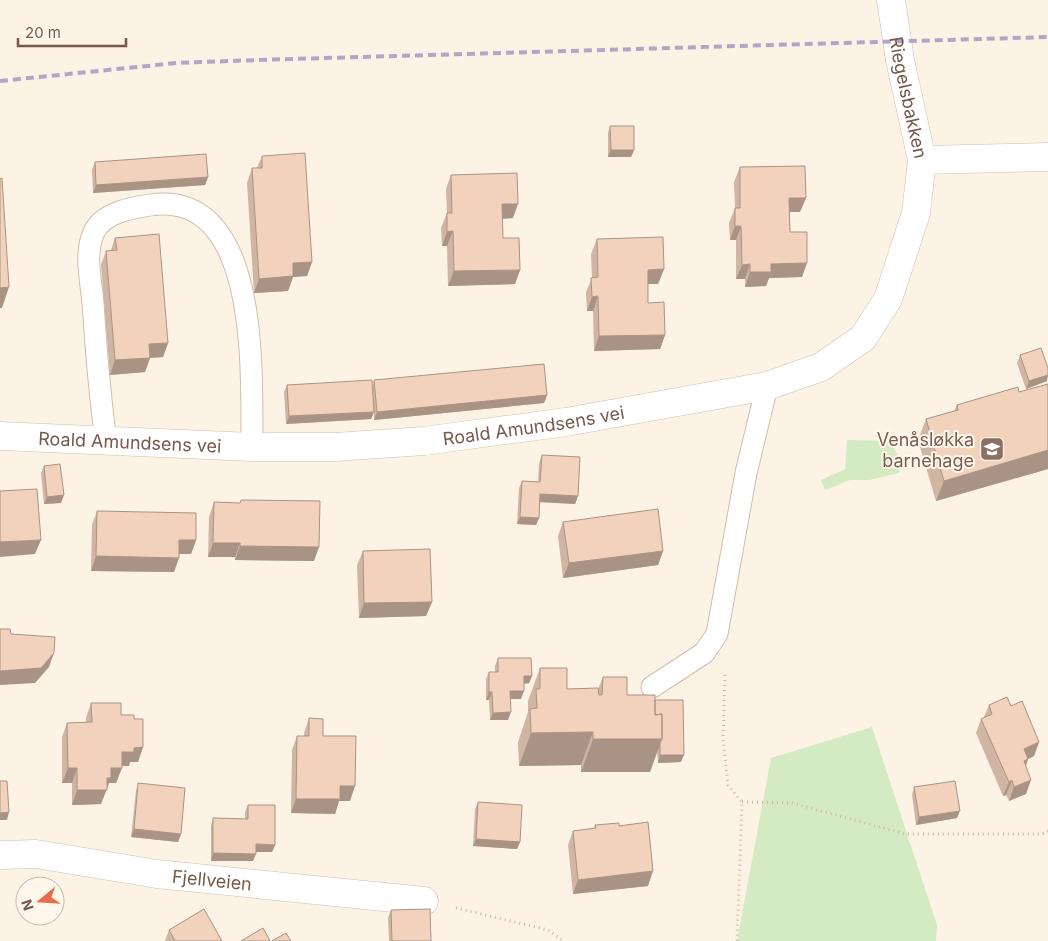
<svg xmlns="http://www.w3.org/2000/svg" width="1048" height="941" font-family="Inter,sans-serif">
	<style>
		.green { fill: #d3eac3 }
		.lines { fill: none; stroke-linecap: round; stroke-linejoin: round }
		.lane-casing { stroke: #d0bdae; stroke-width: 23 }
		.street-casing { stroke: #d0bdae; stroke-width: 29 }
		.path { stroke: #d7b59f; stroke-width: 3; stroke-dasharray: 1 4; stroke-linecap: butt }
		.lane { stroke: #fff; stroke-width: 21 }
		.street { stroke: #fff; stroke-width: 28 }
		.rail { stroke: #b6a3c6; stroke-width: 4; stroke-dasharray: 8 5; stroke-linecap: butt }
		.wall { fill: #d0b5a2 }
		.shaded-wall { fill: #a99384 }
		.building { fill: #f2d2bc; stroke: #a99384 }
		.labels { text-anchor: middle; dominant-baseline: central; stroke-width: 4; stroke-linejoin: round; paint-order: stroke }
		.street-label { font-size: 18px; fill: #76594a; stroke: #fff7eb }
		.education-label { font-size: 18px; fill: #785e54; stroke: #fff7eb; text-anchor: end }
	</style>
	<rect width="100%" height="100%" fill="#fcf3e5"/>
	<path class="green" d="M847,440L891,441L901,462L899,473L869,480H850L825,490L821,480L845,469Z
		M872,727L937,925L936,941H737L771,758Z"/>
	<g class="lines">
		<defs>
			<path id="lane" d="M106,442C100,396 96,350 93,303C91,281 84,253 94,232C103,213 130,208 150,205C262,189 251,377 252,447
				M652,687L704,653L717,634L746,473L767,386"/>
			<g id="street">
				<path id="s1" d="M891,0L900,60L922,160L1048,157"/>
				<path id="s2" d="M0,436L252,447H335L424,441L566,422L767,386L821,367L863,338L888,299L916,213L922,160"/>
				<path id="s3" d="M0,855L36,854L157,874L424,901"/>
			</g>
		</defs>
		<use href="#lane" class="lane-casing"/>
		<use href="#street" class="street-casing"/>
		<path class="path" d="M725,675L723,739L728,785L742,802L737,941
			M742,802L792,803L905,834H1042L1048,831
			M456,908L548,930L564,941"/>
		<use href="#lane" class="lane"/>
		<use href="#street" class="street"/>
		<path class="rail" d="M0,81L176,63L258,60L1048,37"/>
	</g>
	<path class="wall" d="M610,126L634,150L631,157H608V133Z
		M262,156L312,262L307,276L293,277L288,291L254,293L247,183L252,168H257Z
		M95,162L208,177L205,185L93,193L92,170Z
		M740,167L800,212H790V232L802,277L769,278L766,286L745,287V279H736V240H730L729,223L735,208L734,182Z
		M451,175L513,218L502,219L503,238L520,270L515,284L448,286L447,246H442L441,228L447,213L446,189Z
		M115,238L168,343L163,357L150,358L145,372L110,375L101,265L106,251L111,250Z
		M597,239L664,269L658,284H648V303L665,335L660,349L594,351L593,311H587L586,292L592,278L591,254Z
		M1020,355L1047,381L1026,389L1017,363Z
		M374,380L547,395L544,403L374,420V412L371,419L286,424L284,392L287,385H373Z
		M1048,384V469L936,501L918,440L926,419L954,411L957,405L1019,392Z
		M542,455L578,496L575,504L540,502L539,518L536,525L517,524L519,488L522,481L538,482L539,463Z
		M44,466L61,503L44,504L41,473Z
		M241,500L314,561L235,560V557H208L209,517L214,502L240,503Z
		M97,511L196,540L191,554H179L174,572L91,571L92,525Z
		M563,522L663,551L658,565L563,578L558,536Z
		M363,551L432,602L426,616L359,618L357,565Z
		M498,658L532,676L529,683L524,684L521,699H510L508,720H490L489,700H486V679L489,672H495V666Z
		M540,668L567,689H598L603,677L627,695L655,700L681,762L658,763L657,751L650,772H581V765L519,766L518,742L528,712V701Z
		M91,703L134,719L143,747L138,762H130L129,766H122L116,783H109L101,804L72,805V783H62V737L67,723H86V718Z
		M989,705L1011,706L1039,742L1034,756L1028,759L1026,766V794L1009,801L1006,795L1003,796L976,733L981,719L984,717Z
		M309,718L323,736L350,801H339L335,814L291,813L292,750L297,736H304V733Z
		M138,783L181,834L178,842L131,837L136,791Z
		M914,787L957,818L916,825L912,795Z
		M478,802L520,842L517,849L473,846L475,809Z
		M248,805L275,845L272,852H256L253,861H211V826L213,818L245,819V812Z
		M595,825L619,826L648,886L573,894L568,845L573,831L594,829Z
		M391,910L431,941H389L388,918Z
		M169,930L222,941H165Z"/>
	<path class="shaded-wall" d="M611,150H634L631,157H608Z
		M208,177L205,185L93,193L96,185Z
		M789,198H806L800,212H784Z
		M502,204H518L513,218L497,219Z
		M735,226H741L736,240H730Z
		M453,231L447,246H442L447,232Z
		M312,262L307,276L293,277L288,291L254,293L259,279L293,263Z
		M807,263L802,277L769,278L766,286L745,287L750,272L771,264Z
		M750,264L745,279H736L742,265Z
		M664,269L658,284H642L648,270Z
		M520,270L515,284L448,286L454,271Z
		M9,287L2,308H0V288Z
		M598,296L593,311H587L592,297Z
		M665,335L660,349L594,351L599,336Z
		M168,343L163,357L150,358L145,372L110,375L115,360L149,344Z
		M1048,375L1047,381L1026,389L1029,381Z
		M547,395L544,403L374,420L377,412Z
		M374,412L371,419L286,424L289,416Z
		M1048,450V469L936,501L944,481Z
		M540,494L578,496L575,504L538,502Z
		M64,495L61,503L44,504L47,497Z
		M520,517L539,518L536,525L517,524Z
		M41,540L35,554L0,557V542Z
		M179,540H196L191,554H174Z
		M213,543H240L235,557H208Z
		M240,546L319,547L314,561L235,560Z
		M663,551L658,565L563,578L569,563Z
		M96,556L179,558L174,572L91,571Z
		M432,602L426,616L359,618L364,603Z
		M54,653L49,667L35,683L0,685V671Z
		M524,676H532L529,683L521,684Z
		M510,691H524L521,699H507Z
		M489,692H492L489,700H486Z
		M511,712L508,720H490L493,713Z
		M593,732L581,765L519,766L531,733Z
		M593,739H662L650,772H581Z
		M1039,742L1034,756L1028,759L1023,773L1024,749Z
		M143,747L138,762H130L129,766H117L122,752L134,748Z
		M660,755H684L681,762L658,763Z
		M68,768H77L72,783H62Z
		M111,768H122L116,783H109L101,804L72,805L77,790Z
		M1012,780L1006,795L1003,796L1009,782Z
		M1031,780L1026,794L1009,801L1014,787Z
		M340,786H355L350,801H339L335,814L291,813L296,799Z
		M960,811L957,818L916,825L919,817Z
		M9,812L7,820H0V813Z
		M134,829L181,834L178,842L131,837Z
		M476,839L520,842L517,849L473,846Z
		M256,844L275,845L272,852H253Z
		M213,853L256,854L253,861H211Z
		M653,871L648,886L573,894L578,880Z"/>
	<path class="building" d="M610,126H634V150H611Z
		M305,153L312,262L293,263V276L259,279L252,168H262V156Z
		M206,154L208,177L96,185L95,162Z
		M805,166L806,198H789L790,232H807V263L771,264V272H750V264L742,265L741,226H735V208H740V167Z
		M517,173L518,204H502L503,238H519L520,270L454,271L453,231L447,232V213H452L451,175Z
		M2,178L9,287L0,288V179Z
		M159,234L168,343L149,344L150,358L115,360L106,251L117,250L115,238Z
		M663,237L664,269L648,270V303L664,302L665,335L599,336L598,296L592,297L591,278L598,277L597,239Z
		M1041,348L1048,368V375L1029,381L1020,355Z
		M544,364L547,395L377,412L374,380Z
		M372,380L374,412L289,416L287,385Z
		M1048,384V450L944,481L926,419L958,410L957,405L1018,387L1019,392Z
		M542,455L580,457L578,496L540,494L539,518L520,517L522,481L540,482Z
		M60,464L64,495L47,497L44,466Z
		M37,489L41,540L0,542V491Z
		M241,500L320,501L319,547L240,546V543H213L214,502L240,503Z
		M658,509L663,551L569,563L563,522Z
		M97,511L196,513V540H179V558L96,556Z
		M430,549L432,602L364,603L363,551Z
		M0,629H10L11,634L55,637L54,653L41,668L0,671Z
		M498,658H531L532,676H524V691H510L511,712L493,713L492,692H489V672H498Z
		M540,668H567V689L598,688L599,695H602L603,677H627V695H655V715L662,714V739H593V732L531,733L530,709L537,708L536,689H540Z
		M1007,697L1011,706L1022,701L1039,742L1024,749L1028,759L1024,761L1031,780L1014,787L1012,780L1009,782L981,719L992,714L989,705Z
		M655,700H683L684,755H660V743L662,739V714L655,715Z
		M91,703H121V715H134V719H143V747L134,748V752H122V768H111V778H107V790H77V768H68L67,723L92,722Z
		M309,718L323,719V736H356L355,786H340V799H296L297,736H309Z
		M0,781H7L9,812L0,813Z
		M955,781L960,811L919,817L914,787Z
		M138,783L185,788L181,834L134,829Z
		M478,802L522,805L520,842L476,839Z
		M248,805H275V845L256,844V854L213,853V818L248,819Z
		M648,822L653,871L578,880L573,831L596,828L595,825L619,823V826Z
		M204,909L222,941H175L169,930Z
		M430,909L431,941H392L391,910Z
		M263,928L270,941H241Z
		M286,933L291,941H272Z"/>
	<defs>
		<symbol id="school-square" viewBox="-11 -11 22 22"><rect x="-9" y="-9" width="18" height="18" rx="4" fill="#8d6e63" stroke="#fff7eb"/><path d="M0-5L7-2L0 1L-7-2ZM-4 1L0 2.5L4 1V4Q0 6-4 4Z" fill="#fff"/></symbol>
	</defs>
	<g fill-rule="evenodd">
		<use href="#school-square" x="978" y="435" width="28" height="28"/>
	</g>
	<g class="labels">
		<g class="street-label">
			<text stroke="none"><textPath href="#s1" startOffset="99">Riegelsbakken</textPath></text>
			<text stroke="none"><textPath href="#s2" startOffset="535">Roald Amundsens vei</textPath></text>
			<text stroke="none"><textPath href="#s2" startOffset="130">Roald Amundsens vei</textPath></text>
			<text stroke="none"><textPath href="#s3" startOffset="214">Fjellveien</textPath></text>
		</g>
		<g class="education-label">
			<text x="974" y="439">Venåsløkka<tspan x="974" dy="21">barnehage</tspan></text>
		</g>
	</g>
	<g transform="translate(40 901) rotate(252)"><circle r="24" fill="#fff7eb" stroke="#c8b8ab"/>
	<path d="M0-4L9 19L0 12L-9 19Z" fill="#e76c49"/>
	<text y="-8" font-size="14" font-weight="bold" text-anchor="middle" fill="#76594a">N</text>
	</g>
	<path d="M18 38v8h108v-8" fill="none" stroke="#76594a" stroke-width="2.5"/>
	<text x="25" y="38" font-size="15" fill="#76594a" stroke="#fff7eb" stroke-width="4" paint-order="stroke">20 m</text>
</svg>
